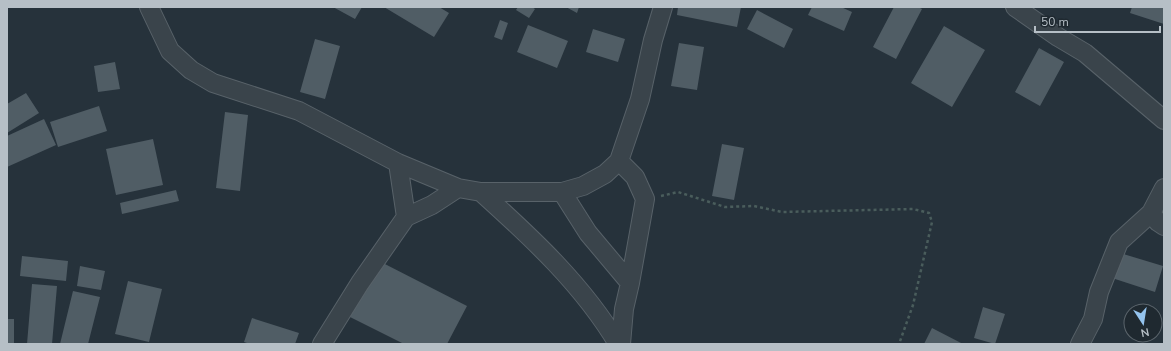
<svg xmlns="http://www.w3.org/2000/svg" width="1171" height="351" font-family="'Nunito Sans',sans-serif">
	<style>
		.building { fill: #505d65 }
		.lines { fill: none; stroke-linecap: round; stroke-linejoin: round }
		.minor-casing { stroke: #586269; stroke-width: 20 }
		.path { stroke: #4a5d5c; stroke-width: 2.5; stroke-dasharray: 3 3; stroke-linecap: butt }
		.minor { stroke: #3a444b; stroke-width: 18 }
	</style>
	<rect width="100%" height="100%" fill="#26323b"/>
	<path class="building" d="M333,7H362L355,19Z
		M384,7H439L449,13L434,37Z
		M518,7H532L535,9L529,18L516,10Z
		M566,7H579L577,13Z
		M678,7H741L737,27L677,15Z
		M812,7H841L852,12L844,31L808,15Z
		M894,7H918L922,9L896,59L873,47Z
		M1132,7H1164V24L1130,13Z
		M757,10L793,29L784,48L747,29Z
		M500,20L508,23L502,40L494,37Z
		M528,25L568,41L557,68L517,52Z
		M944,26L985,50L952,107L911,83Z
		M593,29L625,39L618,62L586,52Z
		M315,39L340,46L325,99L300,92Z
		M679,43L704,47L697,90L671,86Z
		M1039,48L1064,62L1040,106L1015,92Z
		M115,62L120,89L98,92L94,66Z
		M26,93L39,113L7,133V104Z
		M99,106L107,131L58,147L50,122Z
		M225,112L248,115L240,191L216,188Z
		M44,119L56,145L7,167V136Z
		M153,139L163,185L116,195L106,149Z
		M722,144L744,148L734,200L712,196Z
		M176,190L179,201L122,214L120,203Z
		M1120,253L1163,266L1155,292L1112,278Z
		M22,256L68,261L66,281L20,276Z
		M379,261L467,306L447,344H404L350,317Z
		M80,266L105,271L101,290L77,286Z
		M128,281L162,289L149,342L115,334Z
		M32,284L57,286L52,344H27Z
		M73,291L100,297L88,344H60Z
		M983,307L1005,314L995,344L974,338Z
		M252,318L299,333L295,344H250L244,342Z
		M7,319H14V344H7Z
		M932,328L963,344H924Z"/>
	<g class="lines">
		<defs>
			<path id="minor" d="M149,7L170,51L191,70L213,83L299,111L398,163L458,188L481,192H562L583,186L605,174L619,161L640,99L653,40L663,7
				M1015,7L1058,37L1085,53L1164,120
				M619,161L635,177L645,199L630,283L624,309L621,344
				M398,163L406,217
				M481,192C531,237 583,285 618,344
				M562,192L588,233L630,283
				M1151,213L1158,222L1164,226
				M322,344L360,283L406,217L432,205L458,188
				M1080,344L1093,319L1099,292L1119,242L1151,213L1164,188"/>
		</defs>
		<use href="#minor" class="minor-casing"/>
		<path class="path" d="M661,196L678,192L725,207L754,206L782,212L913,209L929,213L932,222L913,305L899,344"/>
		<use href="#minor" class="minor"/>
	</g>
	<rect width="1171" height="351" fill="none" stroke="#b6bfc6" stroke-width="16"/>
	<g transform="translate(1143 323) rotate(168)"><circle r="19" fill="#1f2930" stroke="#5b656c"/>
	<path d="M0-3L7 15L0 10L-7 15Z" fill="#94c3ed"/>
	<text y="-6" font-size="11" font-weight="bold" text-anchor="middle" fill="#b6bfc6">N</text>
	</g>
	<path d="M1035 26v6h125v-6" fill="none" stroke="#b6bfc6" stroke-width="2"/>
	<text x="1041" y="26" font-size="12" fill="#b6bfc6" stroke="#1f2930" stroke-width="3" paint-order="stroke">50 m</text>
</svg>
